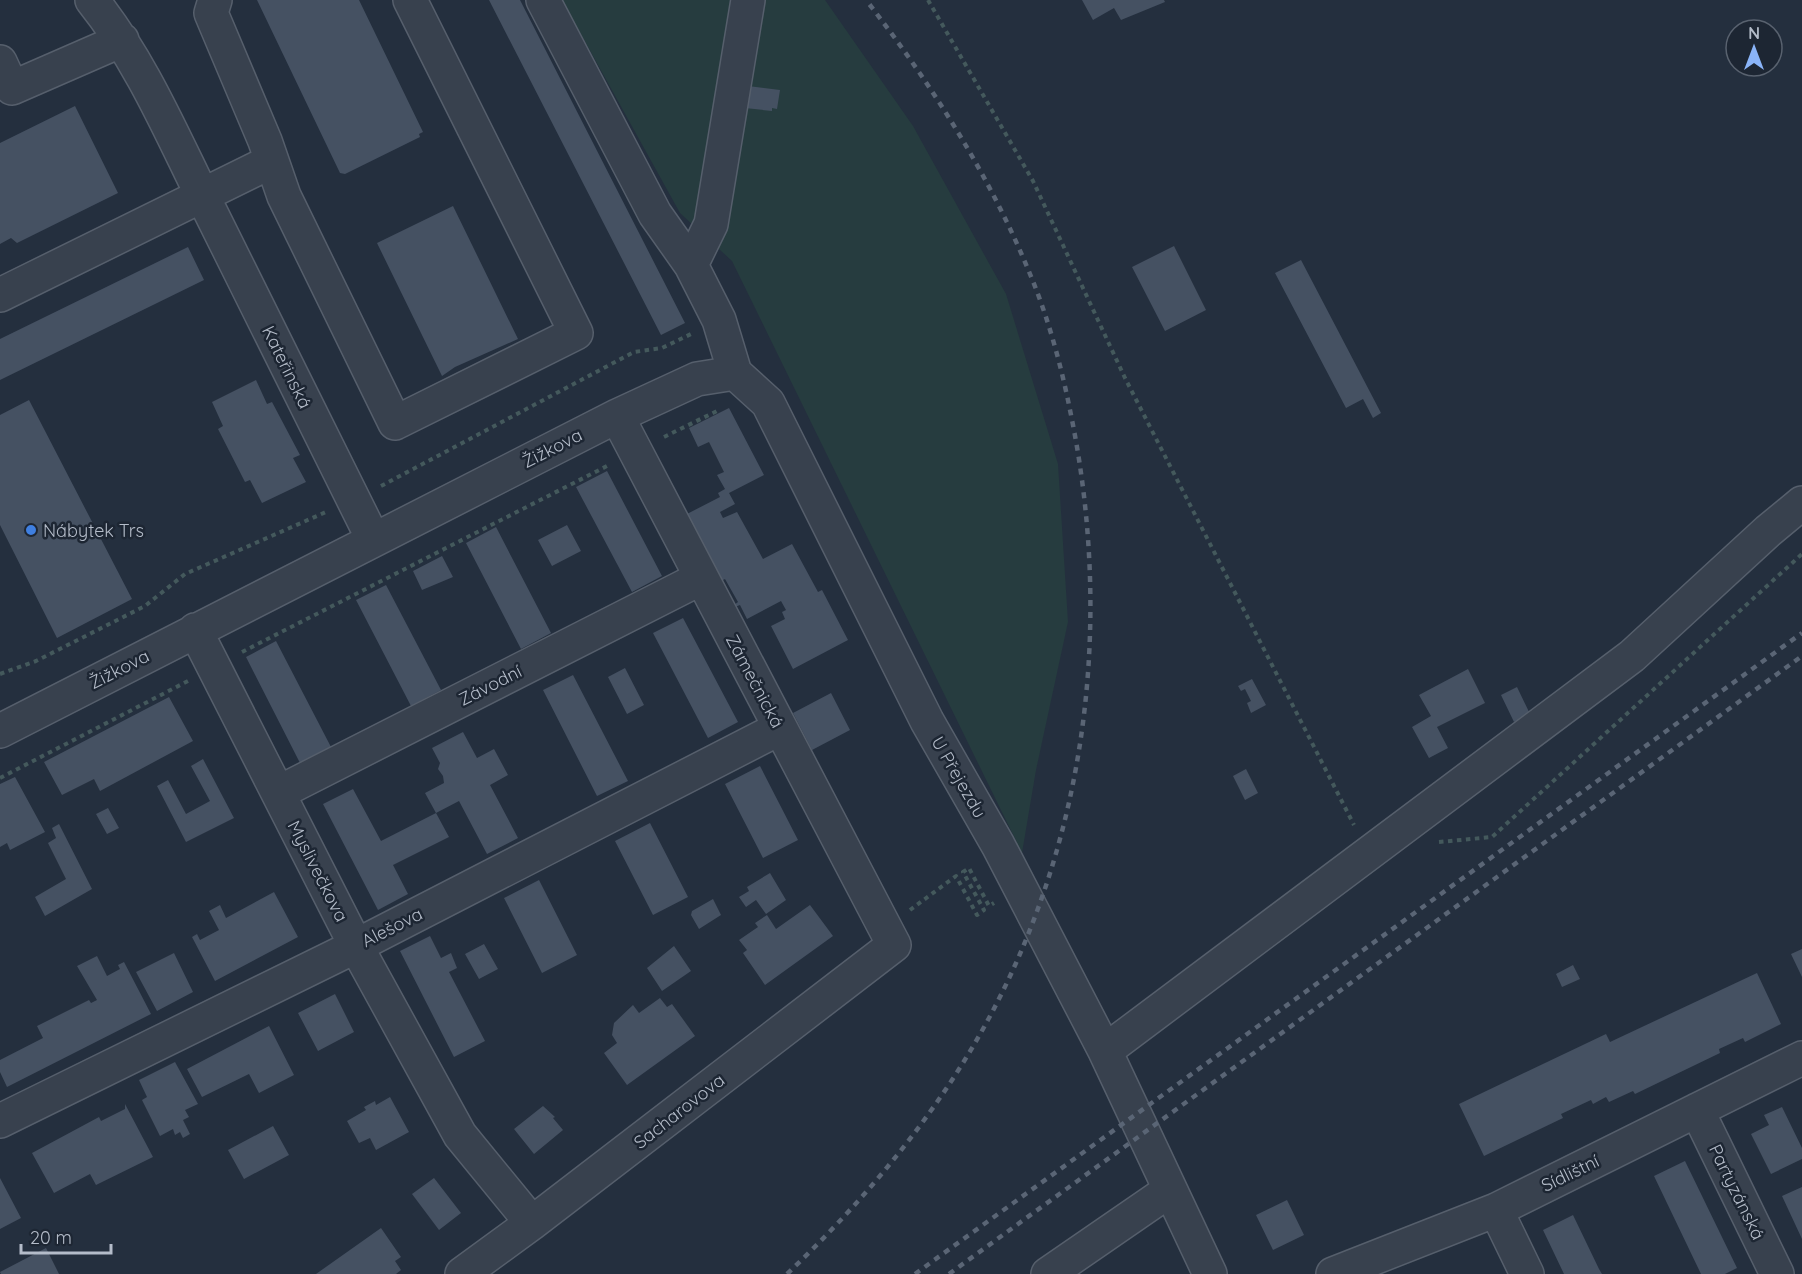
<svg xmlns="http://www.w3.org/2000/svg" width="1802" height="1274" font-family="Quicksand,sans-serif">
	<style>
		.green { fill: #263c3f }
		.building { fill: #455162 }
		.lines { fill: none; stroke-linecap: round; stroke-linejoin: round }
		.minor-casing { stroke: #565f6c; stroke-width: 36 }
		.path { stroke: #44595c; stroke-width: 4; stroke-dasharray: 4.5 4.5; stroke-linecap: butt }
		.minor { stroke: #38414e; stroke-width: 33 }
		.rail { stroke: #5a6575; stroke-width: 4.5; stroke-dasharray: 6 6; stroke-linecap: butt }
		.shop-dot { fill: #3f7fe0; stroke: #1d2633; stroke-width: 2 }
		.labels { text-anchor: middle; dominant-baseline: central; stroke-width: 5; stroke-linejoin: round; paint-order: stroke }
		.street-label { font-size: 18px; fill: #b4bcc9; stroke: #1d2633 }
		.poi-label { font-size: 18px; fill: #b4bcc9; stroke: #1d2633; text-anchor: start }
	</style>
	<rect width="100%" height="100%" fill="#242f3e"/>
	<path class="green" d="M562,0H825L913,126L1006,294L1058,464L1068,622L1036,770L1022,853L732,261L680,213Z"/>
	<path class="building" d="M257,0H359L423,132L419,134L420,137L345,174L340,173Z
		M489,0H520L685,323L661,335Z
		M1082,0H1164L1165,2L1121,20L1114,8L1093,20Z
		M748,86L780,90L777,109L772,108V111L745,108Z
		M75,106L118,193L17,243L11,238L0,244V143Z
		M453,206L518,339L455,367L442,376L377,243Z
		M1174,246L1206,310L1165,331L1132,267Z
		M188,247L204,280L0,380V339Z
		M1301,260L1381,413L1373,418L1363,399L1346,408L1275,273Z
		M256,380L267,404L272,402L300,455L293,458L306,482L262,503L250,480L245,482L218,429L223,426L212,402Z
		M29,400L132,599L57,638L0,525V415Z
		M729,408L764,475L729,493L735,504L720,512L723,518L737,512L763,559L792,544L818,592L822,590L848,640L793,669L771,626L785,619L782,612L786,610L781,601L747,619L740,605L735,607L734,605L738,602L725,579L721,581L685,515L720,497L718,493L725,489L717,475L724,472L709,442L698,447L689,428Z
		M607,471L662,576L632,592L576,487Z
		M567,525L581,551L552,566L538,540Z
		M496,527L551,633L521,649L466,543Z
		M442,556L453,577L422,590L413,571Z
		M386,585L441,690L411,706L356,600Z
		M683,618L738,722L708,738L653,633Z
		M276,641L331,747L300,763L246,657Z
		M625,668L644,705L627,714L608,677Z
		M1468,669L1485,703L1437,727L1448,748L1429,758L1412,727L1431,716L1419,695Z
		M573,675L628,781L597,796L543,690Z
		M1252,679L1266,705L1251,713L1247,703L1251,701L1245,689L1241,691L1238,686Z
		M1517,687L1530,714L1514,722L1501,695Z
		M831,693L850,730L812,750L793,713Z
		M169,697L193,741L100,791L94,779L62,795L44,762Z
		M463,732L477,758L494,749L508,775L490,785L518,838L487,854L459,801L436,813L425,793L444,783L443,776L438,769L440,763L432,748Z
		M203,759L234,818L186,842L157,786L168,780L186,814L210,801L191,766Z
		M760,766L798,840L763,858L725,784Z
		M1246,769L1258,793L1245,800L1233,776Z
		M15,777L45,832L10,850L7,843L0,847V784Z
		M353,789L381,841L436,813L449,837L393,865L408,894L378,910L323,804Z
		M108,808L119,828L107,834L96,814Z
		M650,823L688,897L653,915L615,841Z
		M59,824L92,889L45,916L35,897L66,879L48,843L56,838L52,828Z
		M770,873L786,900L766,914L756,900L746,907L739,897L749,891L747,887Z
		M539,880L577,955L542,973L504,898Z
		M274,892L298,937L215,981L192,937L197,934L200,940L219,930L209,911L220,905L226,918Z
		M713,899L721,915L699,929L691,915L692,911Z
		M810,905L833,936L765,985L743,953L747,950L739,940L758,927L755,923L767,915L776,929Z
		M430,936L441,958L451,953L457,968L449,972L485,1041L454,1057L400,951Z
		M484,944L498,969L479,979L465,954Z
		M674,946L691,971L662,991L647,968Z
		M1802,949V977L1791,954Z
		M174,953L193,992L157,1011L136,972Z
		M97,956L107,976L120,969L118,965L124,962L151,1014L7,1087L0,1072V1060L43,1038L37,1026L89,1000L91,1003L97,1000L77,966Z
		M1573,965L1580,979L1562,987L1556,974Z
		M1757,973L1781,1024L1745,1042L1743,1038L1719,1049L1720,1053L1635,1094L1633,1091L1609,1102L1606,1097L1593,1104L1591,1100L1561,1114L1563,1118L1484,1156L1459,1104L1606,1034L1610,1042Z
		M335,994L354,1032L318,1051L298,1013Z
		M660,998L667,1007L672,1004L695,1036L627,1085L604,1053L617,1043L612,1035L614,1023L633,1005L639,1013Z
		M269,1026L294,1075L259,1093L249,1074L202,1097L187,1069Z
		M175,1062L198,1104L185,1110L189,1117L183,1120L190,1134L183,1138L180,1132L175,1135L173,1129L160,1136L142,1100L147,1097L139,1080Z
		M390,1097L409,1132L376,1150L370,1138L359,1143L347,1121L366,1110L364,1107L375,1101L376,1105Z
		M125,1104L153,1157L96,1185L90,1174L54,1193L32,1153L99,1117L101,1121L125,1109Z
		M543,1106L555,1117L553,1118L563,1130L534,1154L514,1129Z
		M1782,1107L1802,1148V1159L1771,1174L1751,1134L1769,1125L1764,1115Z
		M273,1126L289,1155L244,1179L228,1150Z
		M1685,1161L1737,1268L1725,1274H1701L1654,1176Z
		M0,1178L21,1218L0,1229Z
		M434,1178L461,1213L439,1230L412,1194Z
		M1802,1187V1239L1782,1196Z
		M1287,1200L1304,1235L1273,1250L1256,1215Z
		M1573,1215L1599,1269L1602,1274H1564L1543,1230Z
		M381,1228L401,1257L395,1261L401,1270L396,1274H316Z
		M46,1248L59,1274H1L0,1272Z"/>
	<g class="lines">
		<defs>
			<path id="minor" d="M92,0C144,65 174,140 211,213C265,322 319,430 373,539
				M215,0L211,13L265,141L284,196L395,423L576,333L410,0
				M543,0L655,214L691,265L719,320L735,373
				M0,62L12,88L122,40
				M691,265L711,224L748,0
				M0,295L270,162
				M735,373L768,403L927,721L998,845L1105,1051L1210,1274
				M195,630L356,946L460,1135L532,1223
				M0,731L617,416L697,379L735,373
				M278,793L701,578
				M1105,1051L1632,656L1768,531L1802,503
				M1697,1110L1777,1274
				M0,1121L356,946L780,728
				M1496,1210L1527,1274
				M462,1274L532,1223L894,945L617,416
				M1048,1274L1170,1190
				M1333,1274L1496,1210L1802,1058"/>
		</defs>
		<use href="#minor" class="minor-casing"/>
		<path class="path" d="M928,0L1033,181L1125,378L1354,825
			M664,437L719,410
			M381,486L634,352L662,348L691,334
			M242,652L609,465
			M0,674L36,661L145,606L185,574L326,512
			M0,778L188,681
			M1439,842L1492,837L1802,554
			M910,910L956,876L977,915L984,910L963,872L969,868L989,906L994,903"/>
		<use href="#minor" class="minor"/>
		<path class="rail" d="M787,1274C865,1200 938,1113 989,1018C1089,832 1113,616 1070,410C1061,365 1048,317 1030,274C990,176 931,83 866,0
			M915,1274L1802,633
			M949,1274L1802,656"/>
	</g>
	<circle class="shop-dot" cx="31" cy="530" r="6"/>
	<g class="labels">
		<g class="street-label">
			<text transform="translate(287 367) rotate(64)">Kateřinská</text>
			<text transform="translate(552 448) rotate(-27)">Žižkova</text>
			<text transform="translate(119 669) rotate(-27)">Žižkova</text>
			<text transform="translate(755 681) rotate(62)">Zámečnická</text>
			<text transform="translate(490 685) rotate(-27)">Závodní</text>
			<text transform="translate(959 777) rotate(60)">U Přejezdu</text>
			<text transform="translate(318 871) rotate(63)">Myslivečkova</text>
			<text transform="translate(392 927) rotate(-27)">Alešova</text>
			<text transform="translate(679 1111) rotate(-38)">Sacharovova</text>
			<text transform="translate(1570 1173) rotate(-26)">Sídlištní</text>
			<text transform="translate(1737 1192) rotate(64)">Partyzánská</text>
		</g>
		<g class="poi-label">
			<text x="43" y="530">Nábytek Trs</text>
		</g>
	</g>
	<g transform="translate(1754 48)"><circle r="28" fill="#1d2633" stroke="#59626f" stroke-width="1.5"/>
	<path d="M0-4.5L10 22L0 15L-10 22Z" fill="#8ab4f8"/>
	<text y="-9" font-size="16" font-weight="bold" text-anchor="middle" fill="#b4bcc9">N</text>
	</g>
	<path d="M21 1244v9h90v-9" fill="none" stroke="#b4bcc9" stroke-width="3"/>
	<text x="30" y="1244" font-size="18" fill="#b4bcc9" stroke="#1d2633" stroke-width="4.5" paint-order="stroke">20 m</text>
</svg>
